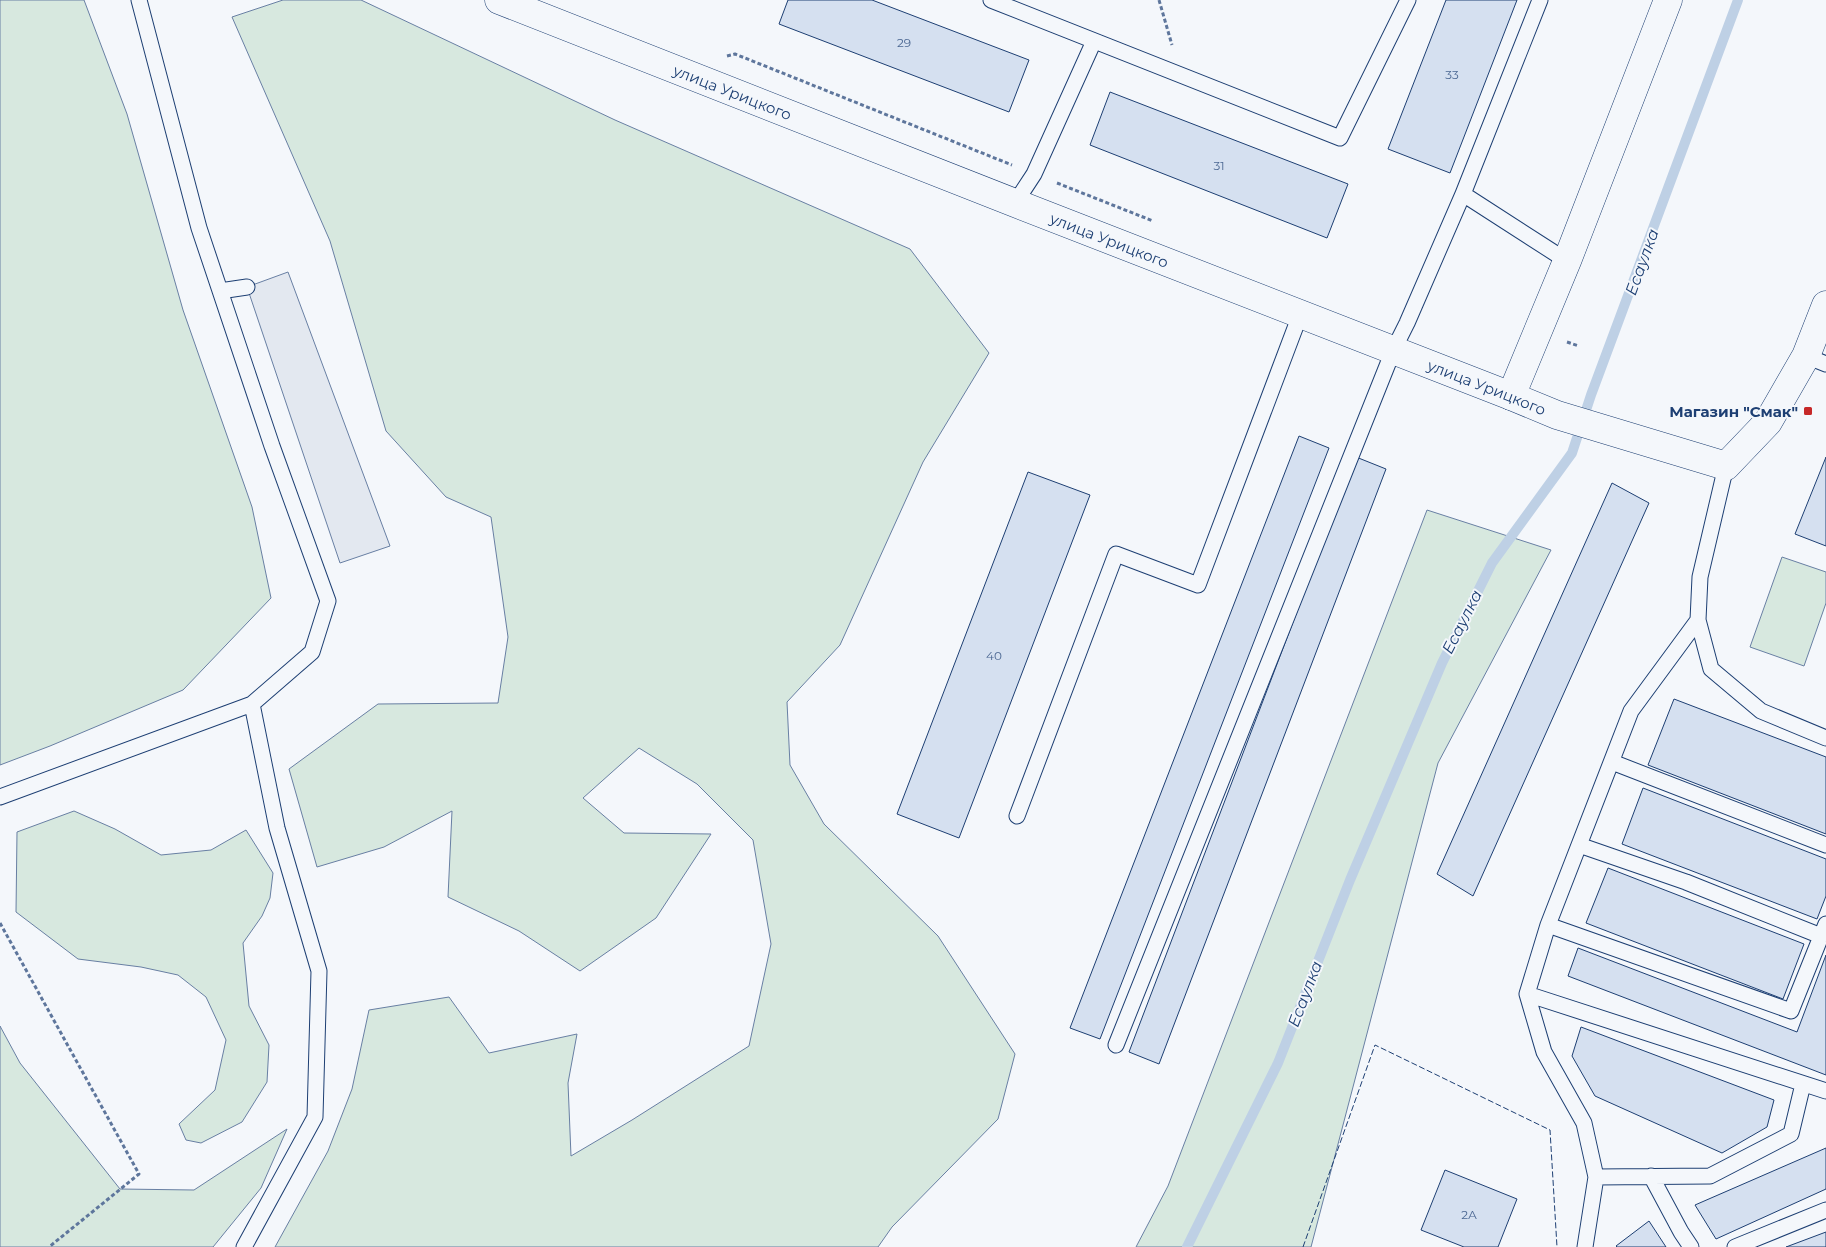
<svg xmlns="http://www.w3.org/2000/svg" width="1826" height="1247" font-family="Montserrat,sans-serif">
	<style>
		.green { fill: #d7e8df; stroke: #687fa3 }
		.parking { fill: #e3e8f0; stroke: #687fa3 }
		.lines { fill: none; stroke-linecap: round; stroke-linejoin: round }
		.stream { stroke: #bed0e5; stroke-width: 10 }
		.building { fill: #d5e0f0; stroke: #1d3f73 }
		.lane-casing { stroke: #1d3f73; stroke-width: 17 }
		.secondary-casing { stroke: #1d3f73; stroke-width: 29 }
		.path { stroke: #5e769c; stroke-width: 3; stroke-dasharray: 4 2.5; stroke-linecap: butt }
		.lane { stroke: #f4f7fb; stroke-width: 15 }
		.secondary { stroke: #f4f7fb; stroke-width: 28 }
		.fence { stroke: #1d3f73; stroke-width: 1; stroke-dasharray: 6 2.5; stroke-linecap: butt }
		.poi-dot { fill: #c62828; stroke: #f4f7fb; stroke-width: 2 }
		.labels { text-anchor: middle; dominant-baseline: central; stroke-width: 4; stroke-linejoin: round; paint-order: stroke }
		.number-label { font-size: 12px; fill: #4b6792 }
		.street-label { font-size: 15px; fill: #1d3f73; stroke: #f4f7fb }
		.poi-label { font-size: 15px; font-weight: bold; fill: #1d3f73; stroke: #f4f7fb; text-anchor: end }
		.water-label { font-size: 16px; font-style: italic; fill: #1d3f73; stroke: #f4f7fb }
	</style>
	<rect width="100%" height="100%" fill="#f4f7fb"/>
	<path class="green" d="M0,0H84L127,114L183,310L252,507L271,598L183,690L50,746L0,765Z
		M283,0H361L615,120L910,249L989,353L923,462L840,645L787,702L790,765L824,824L938,936L1015,1054L998,1119L892,1227L878,1247H275L328,1151L352,1089L369,1010L449,997L489,1053L577,1034L568,1083L571,1156L632,1120L749,1046L771,944L753,840L697,784L639,748L583,798L624,833L711,834L656,918L580,971L519,931L448,897L452,811L384,847L317,867L289,769L378,704L498,703L508,637L491,517L446,497L386,431L330,241L232,17Z
		M1427,510L1551,550L1438,763L1311,1247H1136L1168,1186Z
		M1782,557L1826,572V603L1804,666L1750,647Z
		M74,811L115,829L161,855L211,850L246,830L273,873L270,898L262,916L243,943L249,1006L269,1045L267,1082L242,1122L201,1143L186,1140L179,1124L215,1090L226,1040L206,997L178,975L141,967L78,959L16,912L17,832Z
		M0,1026L20,1063L120,1189L194,1190L287,1129L261,1188L213,1247H0Z"/>
	<path class="parking" d="M288,272L390,546L340,563L247,287Z"/>
	<g class="lines">
		<path class="stream" d="M1187,1247L1278,1063L1350,880L1442,663L1492,563L1572,453L1591,395L1738,0"/>
	</g>
	<path class="building" d="M788,0H872L1029,60L1009,112L779,24Z
		M1446,0H1517L1450,173L1388,149Z
		M1110,92L1348,184L1327,238L1090,145Z
		M1299,436L1329,448L1100,1039L1070,1028Z
		M1356,457L1386,469L1159,1064L1129,1052Z
		M1826,457V546L1795,534Z
		M1028,472L1090,495L959,838L897,814Z
		M1612,483L1649,503L1473,896L1437,874Z
		M1674,699L1826,757V834L1648,765Z
		M1643,788L1826,859V896L1817,919L1622,844Z
		M1608,868L1804,944L1783,999L1586,923Z
		M1578,948L1797,1032L1826,955V1075L1568,976Z
		M1581,1027L1774,1100L1767,1127L1722,1153L1595,1096L1572,1056Z
		M1826,1148V1189L1716,1239L1695,1205Z
		M1445,1170L1517,1199L1498,1247H1464L1421,1230Z
		M1649,1221L1666,1247H1617L1616,1246Z
		M1826,1232V1247H1786Z"/>
	<g class="lines">
		<defs>
			<path id="lane" d="M991,0L1340,138L1408,0
				M1540,0L1463,194L1567,261
				M1015,203L1034,174L1094,41
				M220,291L247,287
				M1806,356L1826,364
				M1726,466L1700,577L1698,620L1711,669L1761,711L1826,738
				M1612,762L1826,845
				M0,797L252,704L312,652L328,601L272,446L199,228L139,0
				M1017,816L1116,554L1198,585L1300,315
				M1579,845L1686,882L1821,936
				M1548,925L1791,1011L1826,924
				M1527,994L1826,1091
				M1116,1045L1393,351L1407,323L1463,194
				M1651,1176L1681,1232L1691,1247
				M1596,1177L1710,1176L1791,1134L1803,1084
				M244,1247L315,1117L319,971L277,828L252,704
				M1585,1247L1596,1177L1584,1123L1544,1052L1527,994L1548,925L1631,711L1698,620
				M1735,1247L1826,1210"/>
			<g id="secondary">
				<path id="s1" d="M499,0L1015,203L1511,396L1557,415L1726,466L1768,422L1806,356L1826,305"/>
				<path d="M1511,396L1567,261L1668,0"/>
			</g>
		</defs>
		<use href="#lane" class="lane-casing"/>
		<use href="#secondary" class="secondary-casing"/>
		<path class="path" d="M1159,0L1172,45
			M727,56L735,54L1012,165
			M1057,183L1153,221
			M1567,342L1579,346
			M0,923L139,1174L49,1247"/>
		<use href="#lane" class="lane"/>
		<use href="#secondary" class="secondary"/>
		<path class="fence" d="M1303,1247L1375,1045L1550,1130L1557,1247"/>
	</g>
	<rect class="poi-dot" x="1803" y="406" width="10" height="10" rx="2.5"/>
	<g class="labels">
		<g class="number-label">
			<text x="904" y="42">29</text>
			<text x="1452" y="74">33</text>
			<text x="1219" y="165">31</text>
			<text x="994" y="655">40</text>
			<text x="1469" y="1214">2А</text>
		</g>
		<g class="street-label">
			<text stroke="none"><textPath href="#s1" startOffset="251">улица Урицкого</textPath></text>
			<text stroke="none"><textPath href="#s1" startOffset="656">улица Урицкого</textPath></text>
			<text stroke="none"><textPath href="#s1" startOffset="1061">улица Урицкого</textPath></text>
		</g>
		<g class="poi-label">
			<text x="1798" y="411">Магазин "Смак"</text>
		</g>
		<g class="water-label">
			<text transform="translate(1642 262) rotate(-70)">Есаулка</text>
			<text transform="translate(1462 622) rotate(-63)">Есаулка</text>
			<text transform="translate(1305 994) rotate(-69)">Есаулка</text>
		</g>
	</g>
</svg>
